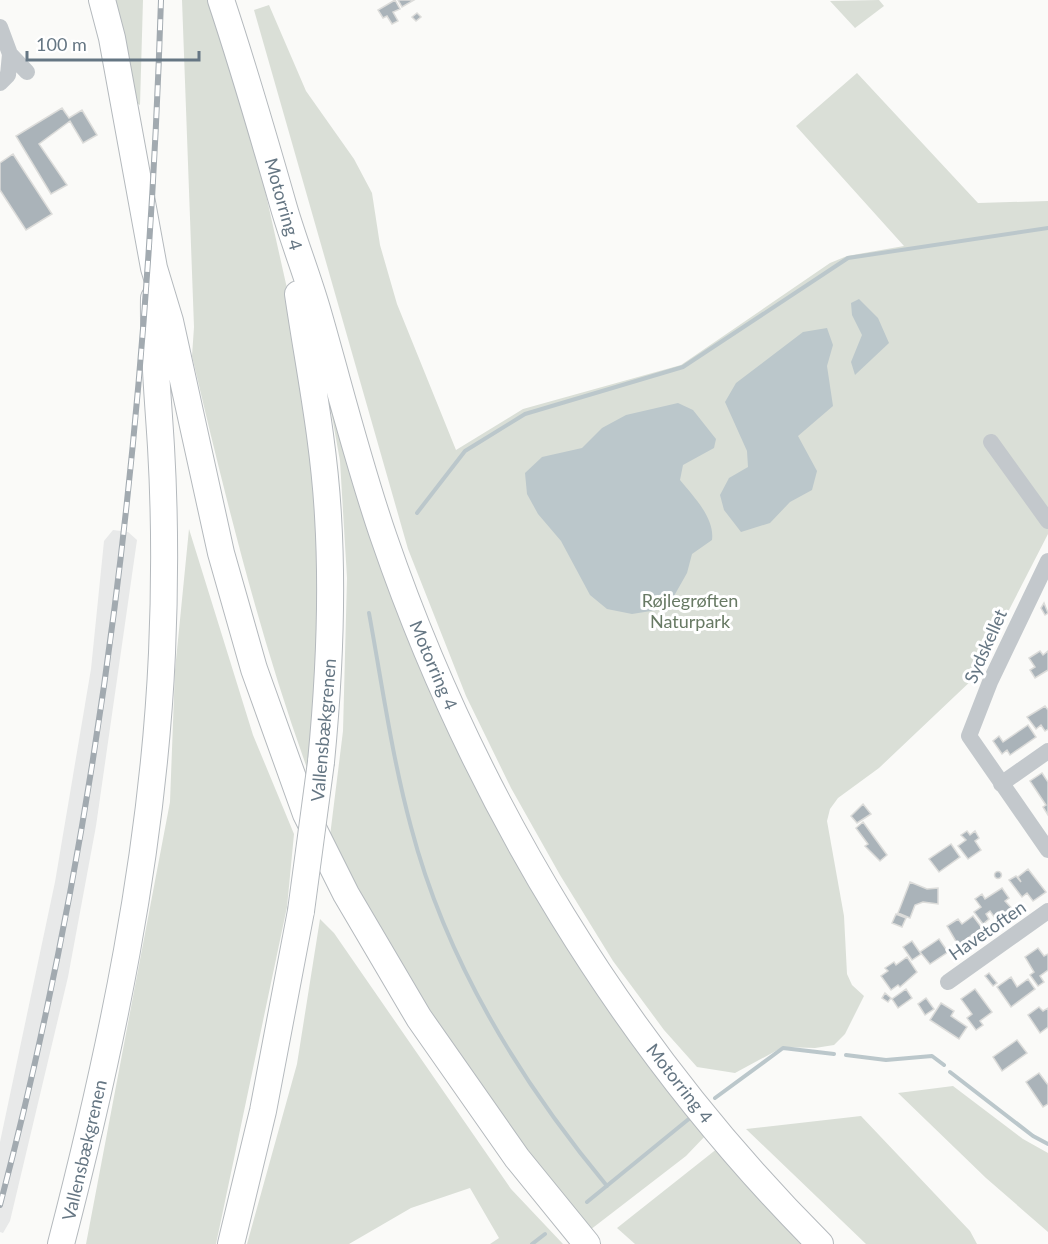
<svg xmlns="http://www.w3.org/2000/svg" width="1048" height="1244" font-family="Lato,sans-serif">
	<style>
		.built { fill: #e8e9e9 }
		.green { fill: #dadfd7 }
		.water { fill: #bbc7cb }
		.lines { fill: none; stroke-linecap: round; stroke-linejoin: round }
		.stream { stroke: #bbc7cb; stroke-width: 4 }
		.building { fill: #aab3b9; stroke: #dcdcda; stroke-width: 1.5 }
		.highway-casing { stroke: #b4b9bd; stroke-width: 28 }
		.minor { stroke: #c3c8cc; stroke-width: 16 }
		.highway { stroke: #fff; stroke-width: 26 }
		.rail-casing { stroke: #a2aab0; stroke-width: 6 }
		.rail { stroke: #fff; stroke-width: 4; stroke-dasharray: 11; stroke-linecap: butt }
		.highway-bridge-casing { stroke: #b4b9bd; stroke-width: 28; stroke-linecap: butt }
		.highway-bridge { stroke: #fff; stroke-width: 26 }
		.labels { text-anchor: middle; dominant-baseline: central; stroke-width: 6; stroke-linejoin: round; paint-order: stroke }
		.street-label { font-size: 18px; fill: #657683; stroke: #fff }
		.park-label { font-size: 18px; fill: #687a64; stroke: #fff }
	</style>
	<rect width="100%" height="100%" fill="#fafaf8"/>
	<path class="built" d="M113,530L128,532L137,540L96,826L68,977L10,1221L3,1233L0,1232V1142L55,882L91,669L104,541Z"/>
	<path class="green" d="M115,0H143L140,105L138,104Z
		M182,0H208L249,119L308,382L326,595L308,771C259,635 225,496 192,356L194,327Z
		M879,0L884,6L855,28L830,1Z
		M269,5L306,91L354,159L372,193L380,245L397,304L456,450L523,409L681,365L830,263L847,256L904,246L796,126L857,73L978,203L1048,201V534L974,678L879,768L838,798L830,809L827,821L844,916L847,974L852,985L864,996L845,1034L834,1045L815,1048L783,1047L735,1073L697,1067L664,1030L613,961L560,875L511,788L466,696L408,549L254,10Z
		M334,404L355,486L390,590L448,724L707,1134L686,1156L590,1230L528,1155L398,964L330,836L343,731L347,578L340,461L330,405Z
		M189,529L253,735L294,834L287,907L216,1244H86L170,802L175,670Z
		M320,919L334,933L511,1189L563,1244H490L499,1238L470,1188L411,1208L349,1244H247L297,1064Z
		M953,1086L1023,1139L1048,1153V1232L986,1178L898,1093Z
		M861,1116L970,1231L977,1244H866L746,1129Z
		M718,1148L806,1244H635L617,1228Z"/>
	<path class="water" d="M859,299L878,318L889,343L855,375L851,362L862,335L852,315L851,303Z
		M827,328L833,345L827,366L833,406L798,436L817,471L812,490L790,502L770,523L741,532L724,510L720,495L729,478L748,467L747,451L725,402L736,383L803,332Z
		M678,403L693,410L716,439L714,448L683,465L680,480C693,496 715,518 712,540L692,554L687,573L674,596L657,610L632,614L607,609L590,595L561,541L538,514L527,494L525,473L542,457L582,448L602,428L626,415Z"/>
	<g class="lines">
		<path class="stream" d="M417,513L465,451L525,414L683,367L848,258L1048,228
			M369,613C382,684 392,757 411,827C446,961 519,1080 607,1186
			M846,1055L886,1060L932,1056L944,1065
			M950,1072L1033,1136L1048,1144
			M715,1098L783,1048L834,1054
			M587,1202L690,1118
			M532,1244L545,1234"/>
	</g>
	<path class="building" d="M395,0L400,9L393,12L398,21L392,24L387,16L383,18L378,10Z
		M398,0H414L402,7Z
		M417,13L421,17L416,21L412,17Z
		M62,108L69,118L82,110L97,135L83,143L70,121L39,144L67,185L51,194L16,136Z
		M13,154L52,214L26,230L0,190V163Z
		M1044,603L1048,613L1045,615L1041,608Z
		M1040,651L1043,655L1048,651V670L1035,678L1030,670L1035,667L1029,658Z
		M1045,706L1048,710V729L1045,731L1041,725L1036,729L1027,717Z
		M1028,725L1036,737L1010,755L1007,750L1002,754L993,741L999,736L1003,742Z
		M1042,773L1048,782V815L1043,807L1046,805L1030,781Z
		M863,804L871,814L857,823L851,816Z
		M863,822L887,855L880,861L865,846L868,844L856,828Z
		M967,831L970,835L975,831L979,838L975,841L981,850L968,859L958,846L966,840L961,835Z
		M951,844L960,857L939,872L929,859Z
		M1028,869L1046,892L1033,901L1027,893L1022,897L1009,880L1016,876L1021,882L1018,877Z
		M994.5 875a3.5 3.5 0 1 1 7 0a3.5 3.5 0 1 1-7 0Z
		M910,882L927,889L938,888V904L923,902L915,905L910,918L898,913Z
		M1002,888L1009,898L1005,901L1017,914L1000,925L990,911L986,914L989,919L983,924L974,912L981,907L975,899L982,894L985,899Z
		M896,914L906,918L902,927L892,923Z
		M973,916L982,928L958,945L947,926L958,919L962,924Z
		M939,939L948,952L930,964L920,952Z
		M912,941L921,954L912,960L903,947Z
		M1038,948L1044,956L1048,954V970L1040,976L1044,982L1038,986L1030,975L1034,972L1025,957Z
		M907,957L917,972L900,987L898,985L891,990L881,976L888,971L885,968L894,962L896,965Z
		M989,973L997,983L993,986L985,976Z
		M1011,977L1017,987L1028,979L1035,989L1011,1007L997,987Z
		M906,989L912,998L898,1008L892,999Z
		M975,989L992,1012L980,1021L983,1025L976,1030L967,1018L972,1014L961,999Z
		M885,993L891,998L888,1002L882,998Z
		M926,998L934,1009L925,1015L918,1004Z
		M941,1003L954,1011L951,1016L967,1027L959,1039L930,1020Z
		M1039,1007L1043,1011L1048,1008V1027L1040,1033L1028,1015Z
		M1017,1040L1027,1053L1002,1071L993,1057Z
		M1039,1073L1048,1085V1104L1043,1107L1026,1082Z"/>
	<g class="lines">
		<defs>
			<path id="highway" d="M102,0L112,38L154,268L170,321L221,553L254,669L306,814L346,894L419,1018L517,1158L587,1244
				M221,0C244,69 264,138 284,208C294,242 307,275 317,309C339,385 358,463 384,538C474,800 624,1048 820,1244
				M298,294C309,368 324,441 328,516C333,598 329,680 321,762
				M61,1244C111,1051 153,853 162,653C165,584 165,515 161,447C158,397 153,348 154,298
				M231,1244L263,1111L301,911"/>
		</defs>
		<use href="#highway" class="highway-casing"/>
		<path class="minor" d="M0,27L10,54L27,72
			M0,83L8,75L10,54
			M991,442L1048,521
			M1048,561L990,682L969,736L1048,850
			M1001,784L1048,751
			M948,982L1048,911"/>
		<use href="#highway" class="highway"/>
		<defs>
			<path id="rail" d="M0,1205C104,812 148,405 161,0"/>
		</defs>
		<use href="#rail" class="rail-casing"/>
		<use href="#rail" class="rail"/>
		<defs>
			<path id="highway-bridge" d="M301,911L321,762"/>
		</defs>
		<use href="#highway-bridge" class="highway-bridge-casing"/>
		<use href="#highway-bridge" class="highway-bridge"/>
	</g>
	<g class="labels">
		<g class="street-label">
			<text transform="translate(284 204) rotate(74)">Motorring 4</text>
			<text transform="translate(985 646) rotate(-66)">Sydskellet</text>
			<text transform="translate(434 665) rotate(67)">Motorring 4</text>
			<text transform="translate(323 730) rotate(-85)">Vallensbækgrenen</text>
			<text transform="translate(987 930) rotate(-35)">Havetoften</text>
			<text transform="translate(680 1083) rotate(52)">Motorring 4</text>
			<text transform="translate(84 1150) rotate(-77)">Vallensbækgrenen</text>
		</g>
		<g class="park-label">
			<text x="690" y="600">Røjlegrøften<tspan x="690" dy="21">Naturpark</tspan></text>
		</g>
	</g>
	<path d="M27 51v9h172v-9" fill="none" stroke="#657683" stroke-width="3"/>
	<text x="36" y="51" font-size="18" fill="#657683" stroke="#ffffff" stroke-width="4.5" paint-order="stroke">100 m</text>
</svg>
